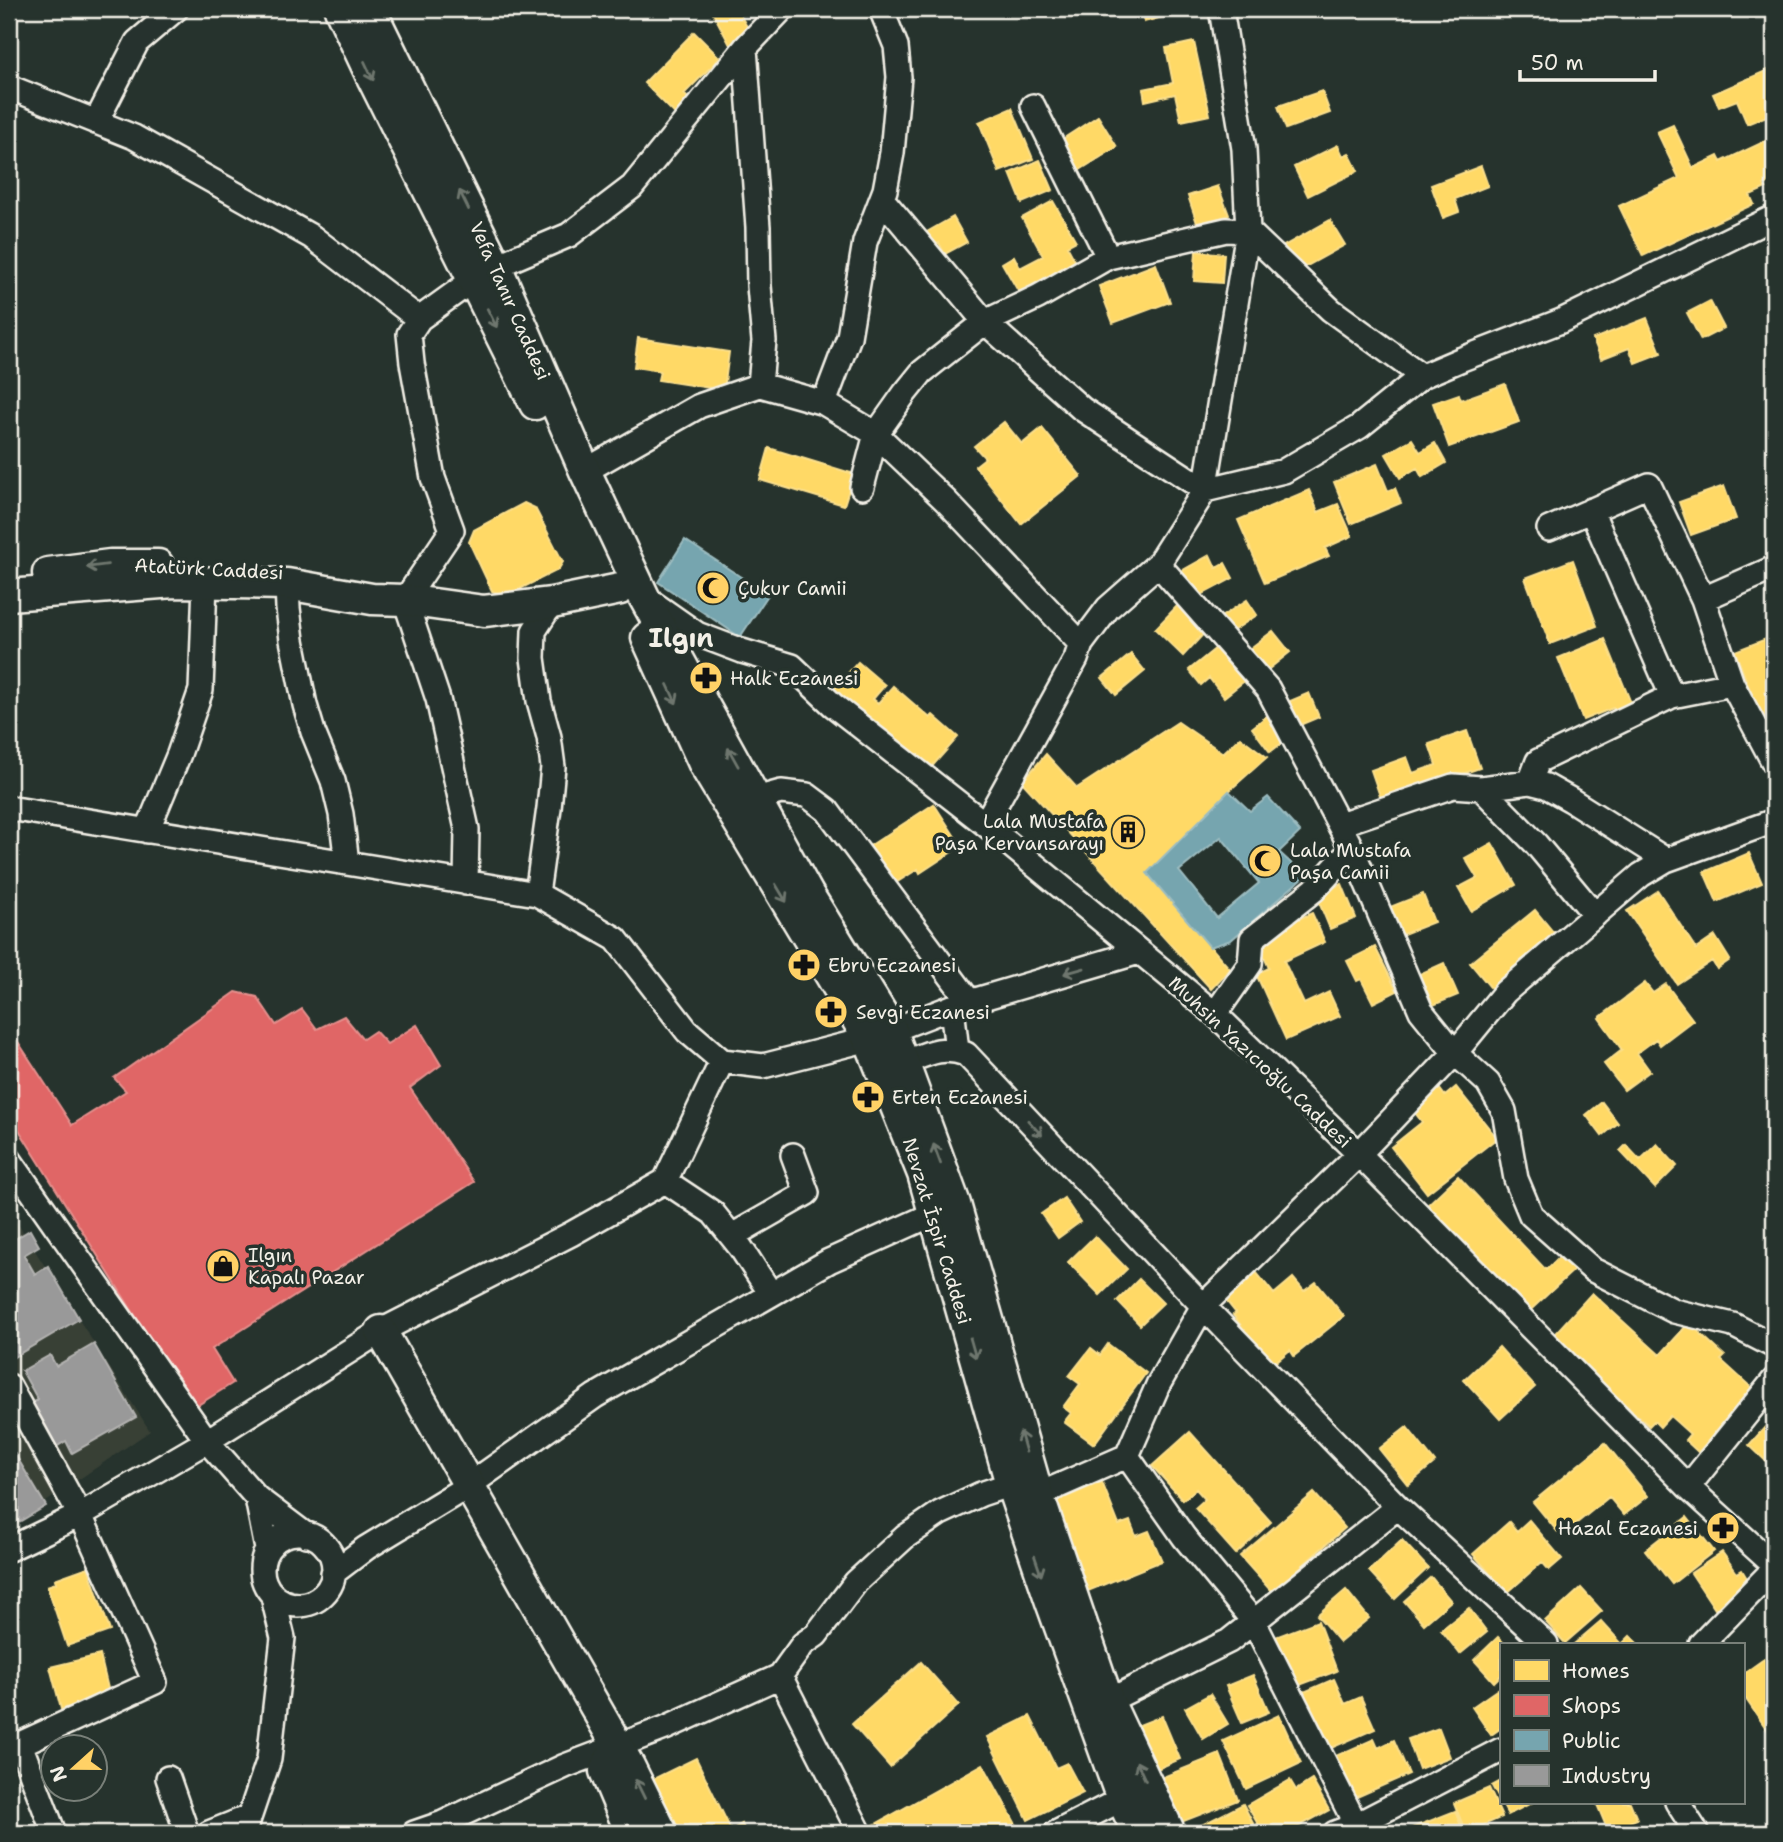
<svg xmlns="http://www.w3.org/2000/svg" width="1783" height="1842" font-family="'Shantell Sans',sans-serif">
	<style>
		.built { fill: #384036 }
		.homes { fill: #ffd966; stroke: #fce08d; stroke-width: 2 }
		.shops { fill: #e06666; stroke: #e6908d; stroke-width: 2 }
		.public { fill: #76a5af; stroke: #9cbcc0; stroke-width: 2; fill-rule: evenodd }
		.industry { fill: #999; stroke: #b4b3b1; stroke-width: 2 }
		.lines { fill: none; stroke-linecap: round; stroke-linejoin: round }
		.minor-casing { stroke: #f4f1e8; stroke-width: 28 }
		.major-casing { stroke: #f4f1e8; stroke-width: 35 }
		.minor { stroke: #26332d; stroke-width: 23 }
		.major { stroke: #26332d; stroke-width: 30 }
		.oneway { stroke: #6e766e }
		.labels { text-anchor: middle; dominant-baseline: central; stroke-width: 7; stroke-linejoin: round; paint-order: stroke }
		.street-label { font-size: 19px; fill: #f4f1e8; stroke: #26332d }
		.poi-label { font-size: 19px; fill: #f4f1e8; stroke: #26332d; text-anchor: start }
		.district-label { font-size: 26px; font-weight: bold; fill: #f4f1e8; stroke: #26332d }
	</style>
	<rect width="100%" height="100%" fill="#26332d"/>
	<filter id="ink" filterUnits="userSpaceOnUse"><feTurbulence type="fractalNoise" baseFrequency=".0143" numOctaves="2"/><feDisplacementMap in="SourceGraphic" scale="14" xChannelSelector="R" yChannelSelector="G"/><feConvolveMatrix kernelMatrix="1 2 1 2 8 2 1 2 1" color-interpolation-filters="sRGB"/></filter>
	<g filter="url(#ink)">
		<path class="built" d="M9,1210L150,1431L9,1527Z"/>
		<path class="homes" d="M711,9H737L751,34L730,45Z
			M1141,9H1192L1144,22Z
			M694,32L720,58L684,94L692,102L678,117L644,83Z
			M1194,42L1210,115L1181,121L1175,94L1145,101L1143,89L1173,83L1166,48Z
			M1768,70L1774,86V113L1747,124L1737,100L1719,107L1713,94Z
			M1322,91L1330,113L1286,129L1278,106Z
			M1012,108L1033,159L999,172L979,122Z
			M1098,116L1117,147L1080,170L1061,140Z
			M1673,125L1693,168L1718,156L1721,162L1774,137V180L1764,185L1766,188L1750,195L1754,204L1643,256L1619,206L1679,178L1657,132Z
			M1338,145L1343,156L1349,153L1358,171L1308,196L1294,167Z
			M1040,160L1053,190L1022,203L1010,173Z
			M1481,166L1488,186L1455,199L1459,212L1443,218L1431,185Z
			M1218,186L1229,215L1198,226L1188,196Z
			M1053,201L1076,241L1067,246L1078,266L1022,298L1002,263L1014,256L1020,268L1043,256L1022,218Z
			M953,217L967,242L945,254L939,243L926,250L918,237Z
			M1330,220L1345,245L1298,271L1284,246Z
			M1196,251L1224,254L1222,283L1194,281Z
			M1156,264L1170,302L1113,323L1099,286Z
			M1710,301L1724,328L1701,340L1687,313Z
			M1647,318L1661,353L1635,363L1629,348L1601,359L1593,339Z
			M638,338L729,352L724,390L658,380L660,371L634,367Z
			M1505,384L1519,422L1449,447L1433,403L1459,394L1461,400Z
			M1004,422L1022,444L1042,428L1081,476L1021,524L975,466L985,458L974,446Z
			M1412,439L1420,452L1435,443L1446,463L1422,477L1417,468L1400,478L1386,454Z
			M769,448L854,474L844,505L760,480Z
			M1377,464L1388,491L1395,488L1401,503L1351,524L1334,482Z
			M1724,486L1736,519L1691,535L1679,502Z
			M1309,490L1318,512L1338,504L1352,536L1325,548L1329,556L1265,583L1238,520Z
			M524,503L535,508L563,562L558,570L506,596L492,591L469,542L474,530Z
			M1210,555L1216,568L1225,563L1233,578L1192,600L1178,573Z
			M1573,560L1597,626L1550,644L1525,578Z
			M1247,600L1257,615L1228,634L1218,619Z
			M1181,602L1209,628L1183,656L1155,629Z
			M1273,631L1290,652L1265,672L1248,650Z
			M1774,636V717L1762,721L1735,651Z
			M1605,639L1633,708L1616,715L1613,708L1583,720L1558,658Z
			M1221,644L1248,678L1224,697L1209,678L1201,685L1189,670Z
			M1131,654L1145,671L1116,695L1102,678Z
			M858,662L885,685L873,699L878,703L893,686L930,718L933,715L958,737L928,771L834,689Z
			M1309,693L1319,717L1293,728L1283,704Z
			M1272,712L1291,736L1270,752L1252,728Z
			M1178,722L1223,753L1240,737L1267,757L1229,791L1147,873L1230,969L1211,989L1022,782L1046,754L1077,788Z
			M1467,731L1480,768L1382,802L1371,770L1407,757L1413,773L1436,765L1429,744Z
			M934,804L961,846L920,873L918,869L886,889L862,851Z
			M1492,843L1516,885L1471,911L1458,888L1477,878L1465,858Z
			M1749,853L1762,883L1717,902L1704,872Z
			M1342,884L1356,918L1330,929L1316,895Z
			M1658,891L1696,949L1715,936L1730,960L1717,969L1712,961L1677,984L1627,911Z
			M1423,894L1434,922L1401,935L1390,907Z
			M1535,910L1559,939L1495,993L1470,963Z
			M1312,913L1325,942L1284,961L1304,1004L1329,992L1340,1016L1286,1040L1256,974L1269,968L1256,938Z
			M1375,947L1397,991L1373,1003L1361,979L1357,981L1347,961Z
			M1444,963L1458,995L1426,1008L1413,977Z
			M1645,983L1653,993L1666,984L1693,1020L1660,1045L1656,1039L1637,1053L1650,1071L1624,1090L1604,1064L1622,1050L1599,1018Z
			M1456,1087L1497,1138L1427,1193L1391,1147L1422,1122L1412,1109L1439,1088L1445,1096Z
			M1602,1102L1618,1123L1602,1136L1586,1115Z
			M1657,1144L1677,1166L1655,1188L1620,1151L1626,1145L1640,1160Z
			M1458,1176L1546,1270L1561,1255L1575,1269L1524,1316L1423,1209Z
			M1064,1198L1080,1222L1058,1238L1041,1214Z
			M1095,1236L1127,1269L1100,1295L1068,1262Z
			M1251,1266L1274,1294L1293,1278L1304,1291L1316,1282L1344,1316L1294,1356L1290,1350L1272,1365L1233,1315L1236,1313L1219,1292Z
			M1139,1279L1163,1303L1140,1325L1117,1301Z
			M1592,1293L1660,1355L1689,1323L1725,1356L1721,1360L1754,1390L1698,1452L1685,1440L1690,1434L1670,1416L1660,1427L1654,1421L1649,1426L1566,1350L1548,1341Z
			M1108,1344L1146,1373L1094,1444L1064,1422L1071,1413L1063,1407L1080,1384L1069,1376L1091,1348L1100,1355Z
			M1499,1347L1535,1387L1500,1419L1464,1380Z
			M1774,1417V1469L1749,1445Z
			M1407,1427L1435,1462L1408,1485L1379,1449Z
			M1190,1432L1271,1522L1236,1554L1195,1508L1205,1499L1196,1489L1183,1500L1152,1466Z
			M1605,1443L1648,1496L1624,1515L1609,1497L1561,1536L1533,1502Z
			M1102,1482L1119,1525L1130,1521L1136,1536L1149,1531L1162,1561L1083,1593L1047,1505Z
			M1314,1493L1345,1528L1272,1592L1240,1556Z
			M1687,1517L1714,1551L1672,1584L1645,1550Z
			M1529,1520L1562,1559L1549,1570L1542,1562L1507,1593L1473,1554L1509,1522L1517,1531Z
			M1402,1540L1428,1568L1395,1599L1369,1571Z
			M1722,1552L1737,1573L1742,1570L1751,1585L1715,1609L1691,1573Z
			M88,1567L110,1631L67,1646L47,1586L56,1583L55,1579Z
			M1431,1577L1451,1601L1424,1624L1404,1601Z
			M1581,1588L1602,1611L1565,1643L1545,1621Z
			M1346,1590L1369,1618L1340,1642L1317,1615Z
			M1469,1608L1487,1632L1460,1654L1441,1630Z
			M1318,1621L1337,1671L1289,1689L1270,1639Z
			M1601,1621L1622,1644L1630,1636L1638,1644H1574Z
			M1498,1637L1505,1644H1501V1675L1494,1682L1474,1660Z
			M1774,1652V1726L1768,1731L1743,1695V1674Z
			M100,1655L110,1697L61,1709L50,1667Z
			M921,1662L959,1705L890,1767L852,1724Z
			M1253,1675L1269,1712L1242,1723L1226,1686Z
			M1334,1679L1345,1704L1361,1697L1375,1729L1322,1752L1297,1695Z
			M1501,1687V1728L1491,1735L1472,1707Z
			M1210,1694L1228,1724L1203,1739L1185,1708Z
			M1279,1715L1301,1763L1246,1789L1223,1741Z
			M1030,1716L1056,1768L1067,1763L1083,1793L1028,1820L987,1737Z
			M1162,1716L1180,1759L1148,1773L1129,1729Z
			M1439,1728L1450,1757L1419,1769L1408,1739Z
			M1374,1739L1378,1748L1394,1740L1409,1774L1348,1801L1329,1759Z
			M1220,1754L1238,1800L1176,1824L1158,1779Z
			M696,1758L731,1830L742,1824L746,1833H667L643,1784Z
			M983,1764L1018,1828L1009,1833H974L972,1829L965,1833H869L867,1829Z
			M1290,1780L1296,1790L1312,1780L1329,1810L1287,1833H1263L1247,1805Z
			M1501,1781V1802H1533L1508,1815L1492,1786Z
			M1489,1788L1502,1817L1466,1833L1454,1803Z
			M1596,1802H1630L1637,1819L1608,1831Z
			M1243,1804L1258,1833H1186Z
			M1455,1811L1464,1833H1399Z"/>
		<path class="shops" d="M236,992L257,997L276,1025L302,1009L317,1029L344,1016L363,1039L375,1031L387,1044L417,1025L441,1065L410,1088L474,1182L212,1349L233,1383L193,1408L9,1114V1028L72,1125L126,1091L114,1078Z"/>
		<path class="public" d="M685,540L768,595L740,637L658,582Z
			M1229,791L1250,811L1268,797L1300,832L1279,852L1305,876L1231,940L1210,947L1147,873ZM1221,837L1259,883L1217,918L1179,871Z"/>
		<path class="industry" d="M30,1230L39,1246L24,1255L35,1274L48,1266L79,1319L12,1358L9,1352V1239L10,1242Z
			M94,1344L136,1417L72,1453L66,1441L51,1450L26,1406L38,1400L22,1371L50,1355L56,1366Z
			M9,1444L46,1506L9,1528Z"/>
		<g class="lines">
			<defs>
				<path id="minor" d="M745,48L758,227L759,286L764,341L760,385
					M9,87L134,137L312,237L419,319
					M1033,106L1108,257
					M96,122L137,42L176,9
					M882,199L985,322L1082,409L1205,490L1284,471L1359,427L1422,376L1462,359L1561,321L1774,217
					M824,403L849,337L865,242L885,190L892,153L899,77L896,46L881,9
					M585,471L699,406L760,385L824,403L876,434L946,501L1081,644
					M862,487L876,434L905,393L922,372L985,322L1038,297L1108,257L1226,230L1248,231L1331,310L1422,376
					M1591,510L1672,696
					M1549,529L1649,485L1703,599L1732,684L1774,763
					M1158,564L1268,689L1352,849L1421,1011L1455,1053L1488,1083L1504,1111L1516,1179L1531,1215L1593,1270L1674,1311L1733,1325L1774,1346
					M287,584L288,608L292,640L305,705L313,732L333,781L341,814L347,863
					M647,599L697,634L742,651L792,666L833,705L985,824L1215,1014L1359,1154L1688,1487L1774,1565
					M1703,599L1774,568
					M1530,782L1546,786L1571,800L1666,860
					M1481,788L1536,844L1595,915
					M756,799L781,792L807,795L827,810L970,1002
					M9,808L537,894L616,939L687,1031L722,1061L763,1066L869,1039L952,1007L1139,952
					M985,824L1076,659L1081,644L1108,608L1158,564L1205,490L1248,231L1244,149L1221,9
					M1340,824L1453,786L1481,788L1530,782L1538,761L1672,696L1732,684
					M147,831L179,754L201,690L205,583
					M466,883L467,829L438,699L405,600L452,530L433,478L412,363L409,334L419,319L473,280L496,266L569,235L632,187L745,48L782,9
					M537,894L549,808L553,767L549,737L539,701L533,658L534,631L552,603
					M952,1007L957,1051
					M1215,1014L1250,964L1252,939L1314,890L1352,849
					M904,1063C927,1054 941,1045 966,1054L1203,1306L1398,1507L1546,1644
					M9,1159L207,1441L257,1498L306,1535
					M665,1181L713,1213L741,1248L771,1294
					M732,1236L807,1193L793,1155
					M9,1386L80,1515L155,1682L9,1749
					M1127,1456L1184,1537L1254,1622L1360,1833
					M1688,1487L1774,1380
					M1038,1495L1127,1456L1158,1385L1203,1306L1359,1154L1455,1053L1505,992L1641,875L1666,860L1774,821
					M257,1498L267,1549
					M262 1569a36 36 0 1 1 72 0a36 36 0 1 1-72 0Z
					M9,1549L80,1515L207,1441L381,1331L571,1234L665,1181L722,1061
					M333,1573L366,1548L468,1486L595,1396L829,1261L949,1207
					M1701,1644L1774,1569
					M780,1676L860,1833
					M1108,1701L1229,1641L1398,1507
					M20,1744L54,1833
					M168,1778L187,1833
					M1677,1802L1697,1833
					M209,1833L249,1817
					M244,1833L269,1759L283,1638L273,1597
					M414,1833L443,1823L565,1766L665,1728L780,1676L803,1644L816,1635L856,1582L905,1537L940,1513L981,1494L1011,1484
					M1056,1833L1122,1799
					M1335,1833L1356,1825L1501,1750"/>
				<path id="major" d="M340,9L371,75L535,404
					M370,9L496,266L585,471L644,597L808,894L891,1029L955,1204L1038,1495L1108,1701L1170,1833
					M48,573L110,565H158
					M9,595L174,582L287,584L372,599L405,600L484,611L552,603L620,589
					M647,638L705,766L869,1039L923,1174L1011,1484L1051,1602L1122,1799L1138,1833
					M381,1331L629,1766L662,1833
					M617,1745L605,1771L631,1833"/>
			</defs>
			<use href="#minor" class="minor-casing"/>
			<use href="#major" class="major-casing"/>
			<use href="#minor" class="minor"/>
			<use href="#major" class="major"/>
		</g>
		<defs><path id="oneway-shaft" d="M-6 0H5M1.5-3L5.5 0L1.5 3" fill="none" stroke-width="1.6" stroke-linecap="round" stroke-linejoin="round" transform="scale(1.75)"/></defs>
		<g class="oneway">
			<use href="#oneway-shaft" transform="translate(369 71) rotate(65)"/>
			<use href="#oneway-shaft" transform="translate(464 200) rotate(-116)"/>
			<use href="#oneway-shaft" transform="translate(492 318) rotate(63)"/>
			<use href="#oneway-shaft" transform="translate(97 566) rotate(173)"/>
			<use href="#oneway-shaft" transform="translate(672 694) rotate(65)"/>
			<use href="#oneway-shaft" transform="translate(733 757) rotate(-119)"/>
			<use href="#oneway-shaft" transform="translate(781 893) rotate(59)"/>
			<use href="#oneway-shaft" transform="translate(1074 971) rotate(164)"/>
			<use href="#oneway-shaft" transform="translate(1035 1128) rotate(47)"/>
			<use href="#oneway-shaft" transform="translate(937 1154) rotate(-110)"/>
			<use href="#oneway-shaft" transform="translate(973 1348) rotate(74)"/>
			<use href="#oneway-shaft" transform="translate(1023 1442) rotate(-106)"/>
			<use href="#oneway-shaft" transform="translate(1038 1566) rotate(71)"/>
			<use href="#oneway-shaft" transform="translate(1141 1771) rotate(-115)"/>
			<use href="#oneway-shaft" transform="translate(640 1789) rotate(-116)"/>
		</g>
	</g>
	<defs>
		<symbol id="mosque-disc" viewBox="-11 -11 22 22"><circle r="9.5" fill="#ffd166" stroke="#26332d"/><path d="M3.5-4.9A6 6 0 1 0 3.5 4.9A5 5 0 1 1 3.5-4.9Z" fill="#111"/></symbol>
		<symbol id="pharmacy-disc" viewBox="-11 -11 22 22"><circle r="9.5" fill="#ffd166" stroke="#26332d"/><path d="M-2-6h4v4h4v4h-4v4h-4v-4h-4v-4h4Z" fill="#111"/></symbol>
		<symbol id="building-disc" viewBox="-11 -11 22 22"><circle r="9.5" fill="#ffd166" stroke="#26332d"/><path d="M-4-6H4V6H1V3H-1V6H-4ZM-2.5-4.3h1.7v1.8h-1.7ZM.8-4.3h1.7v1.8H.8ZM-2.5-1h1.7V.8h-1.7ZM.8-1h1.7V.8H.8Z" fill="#111"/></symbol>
		<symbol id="shop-disc" viewBox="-11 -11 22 22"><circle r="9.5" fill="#ffd166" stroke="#26332d"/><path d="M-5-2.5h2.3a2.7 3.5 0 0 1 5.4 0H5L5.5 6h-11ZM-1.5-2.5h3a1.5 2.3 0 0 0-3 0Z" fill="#111"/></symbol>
	</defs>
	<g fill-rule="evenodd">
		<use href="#mosque-disc" x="694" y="569" width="38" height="38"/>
		<use href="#pharmacy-disc" x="687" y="659" width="38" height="38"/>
		<use href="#building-disc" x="1109" y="813" width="38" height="38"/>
		<use href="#mosque-disc" x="1246" y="842" width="38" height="38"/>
		<use href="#pharmacy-disc" x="785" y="946" width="38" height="38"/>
		<use href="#pharmacy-disc" x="812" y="993" width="38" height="38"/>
		<use href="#pharmacy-disc" x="849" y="1078" width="38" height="38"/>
		<use href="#shop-disc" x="204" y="1247" width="38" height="38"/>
		<use href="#pharmacy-disc" x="1704" y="1509" width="38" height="38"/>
	</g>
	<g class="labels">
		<g class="street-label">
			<text transform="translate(510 301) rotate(66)">Vefa Tanır Caddesi</text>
			<text transform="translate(209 569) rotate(3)">Atatürk Caddesi</text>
			<text transform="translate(1260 1062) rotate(43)">Muhsin Yazıcıoğlu Caddesi</text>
			<text transform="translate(937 1231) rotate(73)">Nevzat İspir Caddesi</text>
		</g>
		<g class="poi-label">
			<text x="738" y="588">Çukur Camii</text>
			<text x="730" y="678">Halk Eczanesi</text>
			<text x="1104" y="821" text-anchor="end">Lala Mustafa<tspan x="1104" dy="22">Paşa Kervansarayı</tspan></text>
			<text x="1290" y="850">Lala Mustafa<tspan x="1290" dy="22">Paşa Camii</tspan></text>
			<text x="828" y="965">Ebru Eczanesi</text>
			<text x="856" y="1012">Sevgi Eczanesi</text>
			<text x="892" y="1097">Erten Eczanesi</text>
			<text x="248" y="1255">Ilgın<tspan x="248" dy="22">Kapalı Pazar</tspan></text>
			<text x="1698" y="1528" text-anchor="end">Hazal Eczanesi</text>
		</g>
		<g class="district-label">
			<text x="681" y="637">Ilgın</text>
		</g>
	</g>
	<rect width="1783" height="1842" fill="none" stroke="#26332d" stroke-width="35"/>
	<rect x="18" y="18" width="1748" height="1807" fill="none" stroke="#f4f1e8" stroke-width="2.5" filter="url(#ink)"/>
	<rect x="1500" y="1643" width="245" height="161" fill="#26332d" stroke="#787f78" stroke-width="2"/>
	<rect x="1514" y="1660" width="35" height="21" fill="#ffd966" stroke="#787f78" stroke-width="2"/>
	<text x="1562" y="1678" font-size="21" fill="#f4f1e8">Homes</text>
	<rect x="1514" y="1695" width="35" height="21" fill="#e06666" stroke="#787f78" stroke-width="2"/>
	<text x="1562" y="1713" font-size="21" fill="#f4f1e8">Shops</text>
	<rect x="1514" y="1730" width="35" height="21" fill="#76a5af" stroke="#787f78" stroke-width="2"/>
	<text x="1562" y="1748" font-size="21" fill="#f4f1e8">Public</text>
	<rect x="1514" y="1765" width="35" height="21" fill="#999999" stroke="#787f78" stroke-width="2"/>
	<text x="1562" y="1783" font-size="21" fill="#f4f1e8">Industry</text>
	<g transform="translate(74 1768) rotate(249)"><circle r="33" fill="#26332d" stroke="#787f78" stroke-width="2"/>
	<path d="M0-5L12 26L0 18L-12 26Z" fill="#ffd166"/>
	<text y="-10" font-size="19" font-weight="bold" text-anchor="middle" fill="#f4f1e8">N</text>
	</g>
	<path d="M1520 70v10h135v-10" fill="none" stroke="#f4f1e8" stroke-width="3.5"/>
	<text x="1531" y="70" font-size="21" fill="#f4f1e8" stroke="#26332d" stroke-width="5" paint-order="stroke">50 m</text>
</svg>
